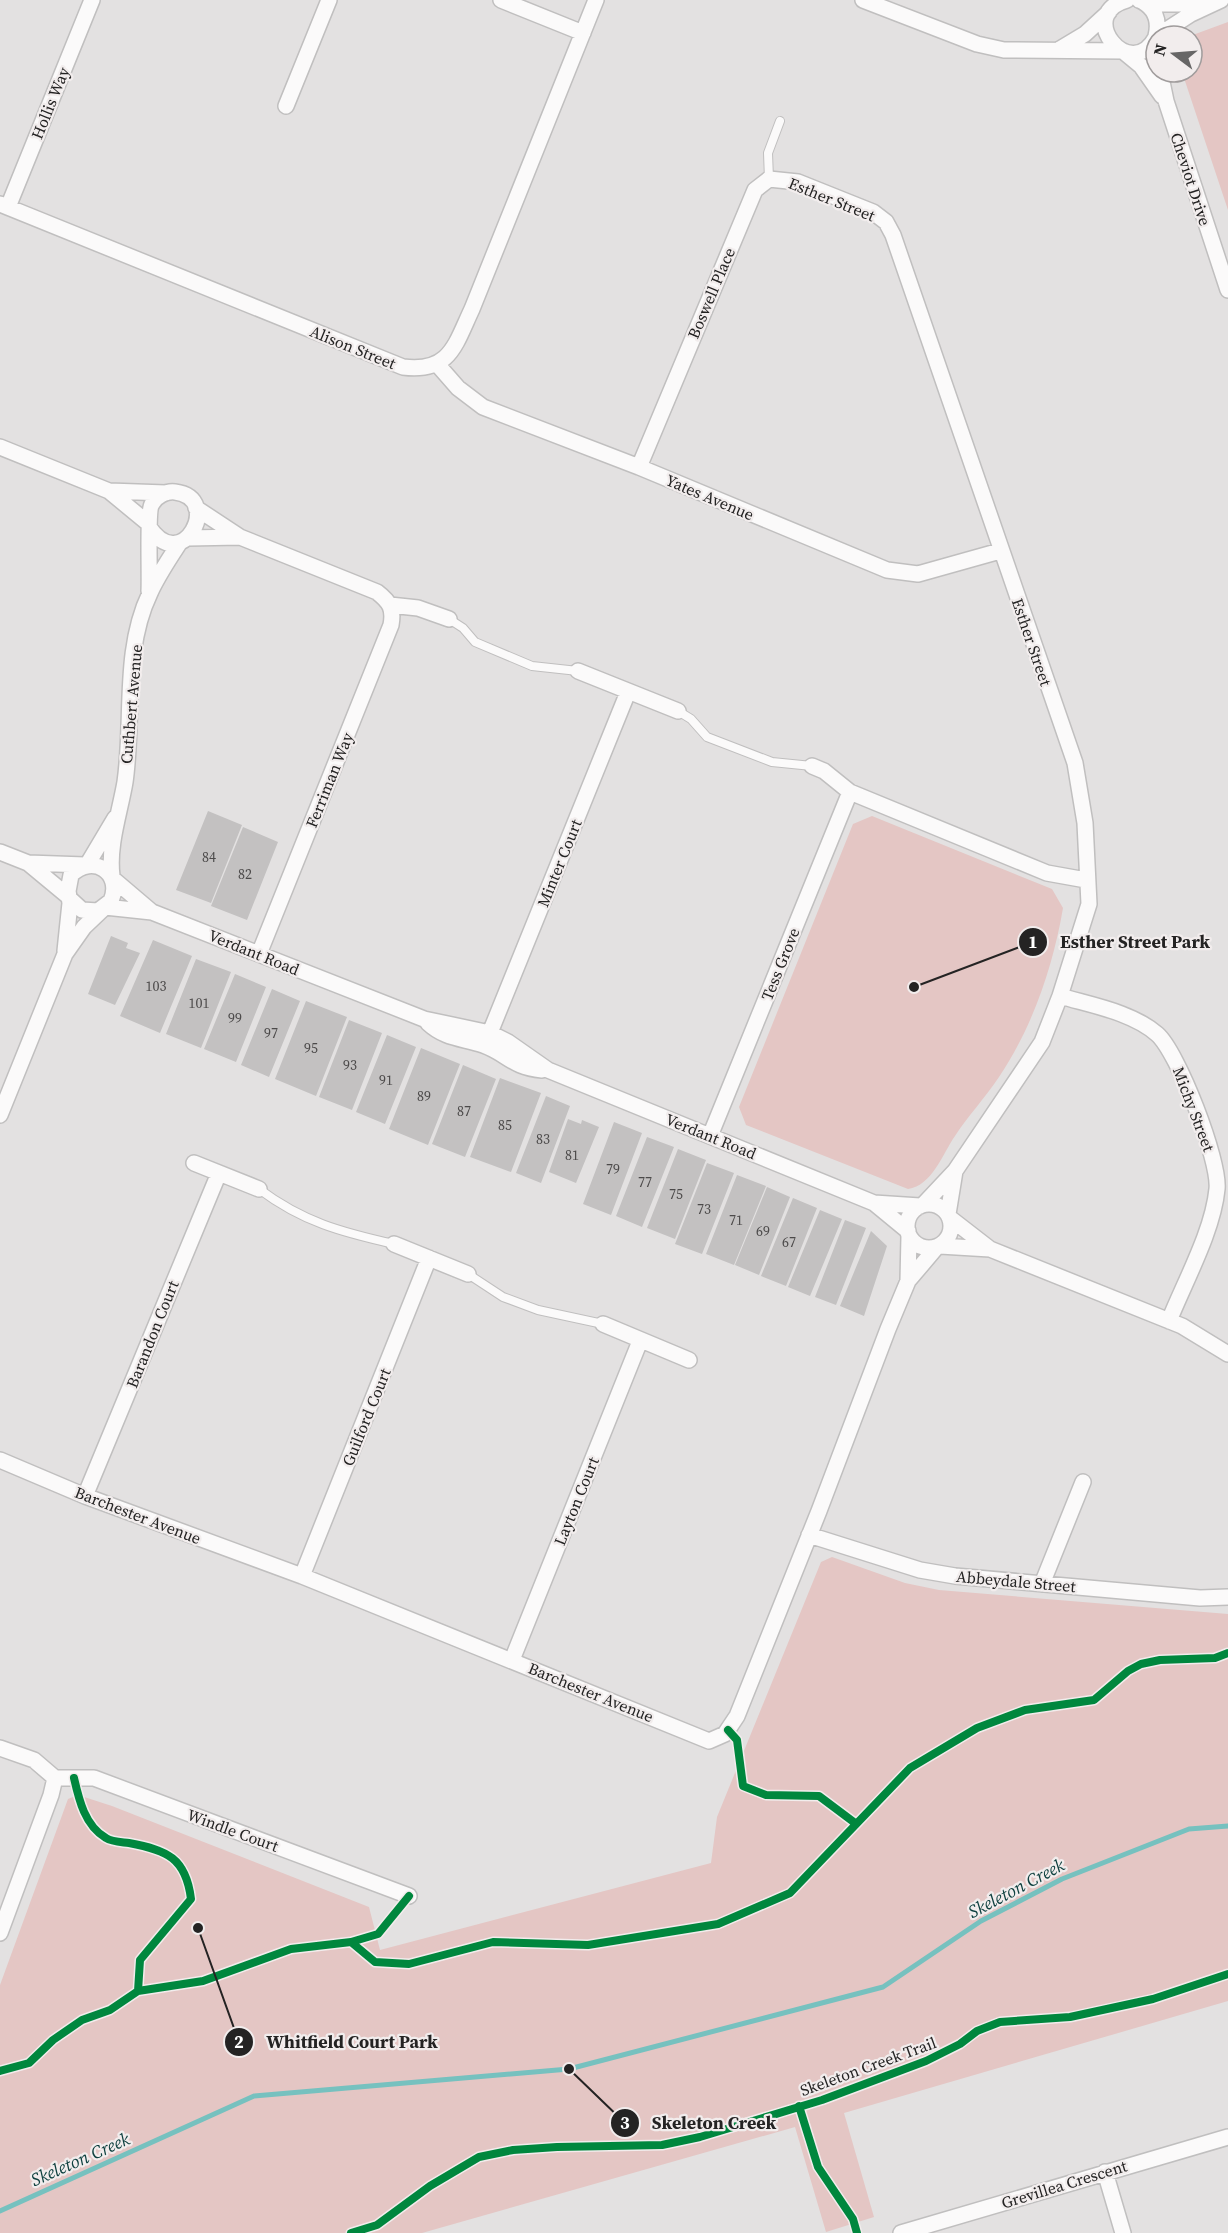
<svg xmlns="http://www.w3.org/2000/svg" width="1228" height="2233" font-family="'Source Serif 4',serif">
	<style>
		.green { fill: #e4c6c4 }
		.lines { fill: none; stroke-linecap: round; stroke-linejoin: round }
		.stream { stroke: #76c1bf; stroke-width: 5 }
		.building { fill: #c3c1c1 }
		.lane-casing { stroke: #c0bfbf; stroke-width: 10 }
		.street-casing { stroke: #c0bfbf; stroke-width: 18 }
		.lane { stroke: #fbfafa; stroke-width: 8 }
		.street { stroke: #fbfafa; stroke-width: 15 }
		.cycleway-casing { stroke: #f2eded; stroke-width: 11 }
		.cycleway { stroke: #00873e; stroke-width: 8 }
		.labels { text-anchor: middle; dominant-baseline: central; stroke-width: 4.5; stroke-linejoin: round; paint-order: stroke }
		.number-label { font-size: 14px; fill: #4c4a4a }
		.street-label { font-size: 16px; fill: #242323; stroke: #f2eded }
		.water-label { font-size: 18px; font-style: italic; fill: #0e403f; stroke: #f2eded }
		.leader { fill: none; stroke: #242323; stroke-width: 2 }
		.callout-dot { fill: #242323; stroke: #f2eded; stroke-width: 2 }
		.mark-label { font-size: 18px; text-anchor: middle; font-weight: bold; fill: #fff }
		.callout-label { font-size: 18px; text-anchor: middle; font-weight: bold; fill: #242323; stroke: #f2eded; stroke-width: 4.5; stroke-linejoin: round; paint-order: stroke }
	</style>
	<rect width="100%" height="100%" fill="#e3e1e1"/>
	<path class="green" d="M1228,22V210L1182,72H1192V36H1190Z
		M872,816L1052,889L1063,908C1053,967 1032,1028 999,1077C985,1098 968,1116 955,1136C943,1153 932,1186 908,1189L746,1125L739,1107L853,824Z
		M832,1557L905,1583L939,1590L1228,1614V2001L844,2113L874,2217L826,2232L795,2127L422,2233H0V1985L68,1799L78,1795L112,1806L369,1907L380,1950L711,1863L717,1817L821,1562Z"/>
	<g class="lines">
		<path class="stream" d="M0,2211L254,2096L569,2069L883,1987L981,1921L1062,1879L1189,1829L1228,1826"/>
	</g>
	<path class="building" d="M208,811L242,825L211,903L176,890Z
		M243,827L278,842L247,920L211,906Z
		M111,936L128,943L126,948L140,953L115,1005L88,994Z
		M153,940L192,956L160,1033L120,1016Z
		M196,959L231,972L201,1048L166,1034Z
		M235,974L266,987L236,1062L204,1049Z
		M272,989L300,1001L269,1077L241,1065Z
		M306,1001L347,1017L316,1096L275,1079Z
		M349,1020L382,1033L352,1110L319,1097Z
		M387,1035L416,1047L385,1124L356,1112Z
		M421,1048L460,1064L428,1145L389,1129Z
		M463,1065L496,1079L465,1157L432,1144Z
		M500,1078L541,1093L511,1172L470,1157Z
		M546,1096L570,1106L541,1183L516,1173Z
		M568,1119L581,1124L582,1120L599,1127L576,1183L549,1172Z
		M614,1122L642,1133L611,1215L583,1204Z
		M647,1137L674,1147L642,1227L616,1216Z
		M678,1149L706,1160L675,1239L647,1228Z
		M707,1163L734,1173L702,1254L675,1244Z
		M737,1175L766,1186L734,1265L706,1254Z
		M767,1187L790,1197L759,1275L735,1265Z
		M793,1198L817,1208L786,1286L761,1276Z
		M820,1210L842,1219L810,1296L788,1287Z
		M845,1220L866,1228L836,1305L815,1297Z
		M871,1231L887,1246L864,1316L840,1306Z"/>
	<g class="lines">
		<defs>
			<path id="lane" d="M769,179L768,153L780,121
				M449,619L463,628L475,642L532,666L578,671
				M678,711L691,719L707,737L772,762L812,766
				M259,1189C303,1222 341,1232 394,1244
				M468,1274L503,1297L538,1310L603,1324"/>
			<path id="street" d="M501,0L583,33
				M863,0L977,44L1004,50L1123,51
				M1127,0C1074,14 1130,85 1156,37
				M1139,0L1164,4L1209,3
				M1139,0C1155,7 1160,20 1156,36
				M1157,36L1191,14L1221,0
				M1060,49L1085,34L1109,12
				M1124,52L1141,66L1162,96
				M1160,72L1166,101L1228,290
				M286,106L329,0
				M0,204L403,367C450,373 455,345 472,309L596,0
				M8,207L92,0
				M437,364L458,388L483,407L639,467L887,570L918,574L1000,551
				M0,447L109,491L149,524
				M639,467L755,190L769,179L798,182L873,212L886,222L893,235L1075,763L1085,823L1089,904L1060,996L1042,1042L955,1171L924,1204
				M109,491L166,493
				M196,508L240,537L377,592C390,602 394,609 391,625L259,954
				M188,538L240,537
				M149,591C150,576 147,511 152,504C156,496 166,491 175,492C224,498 182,577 149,527
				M390,605L418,608L449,619
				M578,671L678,711
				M812,766L824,771L850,792L1047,873L1086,880
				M0,852L28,863L69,897
				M28,863L85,865
				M87,865L115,818
				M112,876C108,845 120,812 125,782C134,720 122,651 150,593C158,575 170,558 180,542
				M112,878L152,912L424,1019L490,1033L508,1042L548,1070L874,1203L908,1231
				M105,907L152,912
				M65,951L70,903L68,891L71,875C93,853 123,873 111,901L98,911L82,910L70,899
				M1060,996C1090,1005 1132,1012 1157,1034C1178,1052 1220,1161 1217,1189C1213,1231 1185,1281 1169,1321
				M428,1023C445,1039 463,1038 483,1045C508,1054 511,1067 542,1070
				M485,1045L628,692
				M0,1115L65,954L84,927L104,908
				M710,1136L850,792
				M194,1163L259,1189
				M874,1203L920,1206
				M907 1226a22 22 0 1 1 44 0a22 22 0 1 1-44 0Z
				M948,1214L955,1171
				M950,1218L990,1249
				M394,1244L468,1274
				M940,1246L990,1249L1182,1326L1228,1354
				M908,1281L909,1236
				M603,1324L689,1360
				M0,1460L85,1496L302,1576L709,1741L725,1734L737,1716L819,1511L888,1329L908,1281L936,1248
				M85,1496L219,1173
				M809,1535L920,1570L955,1576L1200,1598L1228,1597
				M302,1576L429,1258
				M1042,1584L1083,1482
				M512,1660L640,1341
				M0,1748L34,1760L55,1778L51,1795L0,1933
				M55,1778H94L409,1896
				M1105,2172L1123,2233
				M901,2233L1228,2137"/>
		</defs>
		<use href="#lane" class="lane-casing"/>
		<use href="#street" class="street-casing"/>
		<use href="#lane" class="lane"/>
		<use href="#street" class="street"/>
		<defs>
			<path id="cycleway" d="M728,1730L737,1740L743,1786L766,1795L819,1796L855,1823
				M74,1778C79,1800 85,1826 106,1838C112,1842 122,1842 129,1843C167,1850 186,1858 191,1899L140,1960L138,1991
				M351,1942L378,1934L409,1896
				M0,2071L29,2063L53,2040L82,2020L110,2010L138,1991L203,1981L291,1949L351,1942L375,1962L409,1964L493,1942L588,1945L718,1924L790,1893L910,1768L977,1728L1025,1710L1094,1700L1128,1671L1141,1664L1160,1660L1215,1658L1228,1653
				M799,2106L818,2167L853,2219L857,2233
				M351,2233L377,2225L430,2186L479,2157L513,2150L557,2147L662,2145L700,2137L822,2100L926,2061L960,2044L977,2031L1000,2022L1070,2017L1153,1999L1228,1974"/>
		</defs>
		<use href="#cycleway" class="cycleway-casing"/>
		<use href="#cycleway" class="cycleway"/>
	</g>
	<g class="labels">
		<g class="number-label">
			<text x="209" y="857">84</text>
			<text x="245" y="874">82</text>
			<text x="156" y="986">103</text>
			<text x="199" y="1003">101</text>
			<text x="235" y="1018">99</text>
			<text x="271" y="1033">97</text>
			<text x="311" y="1048">95</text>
			<text x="350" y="1065">93</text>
			<text x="386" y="1080">91</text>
			<text x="424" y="1096">89</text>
			<text x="464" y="1111">87</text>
			<text x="505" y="1125">85</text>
			<text x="543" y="1139">83</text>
			<text x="572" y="1155">81</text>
			<text x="613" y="1169">79</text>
			<text x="645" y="1182">77</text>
			<text x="676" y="1194">75</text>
			<text x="704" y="1209">73</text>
			<text x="736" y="1220">71</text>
			<text x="763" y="1231">69</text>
			<text x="789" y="1242">67</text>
		</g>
		<g class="street-label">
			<text transform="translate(50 103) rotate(-68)">Hollis Way</text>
			<text transform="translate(1191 179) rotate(72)">Cheviot Drive</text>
			<text transform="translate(832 199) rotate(22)">Esther Street</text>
			<text transform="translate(711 293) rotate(-67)">Boswell Place</text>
			<text transform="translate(353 347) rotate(22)">Alison Street</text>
			<text transform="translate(710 497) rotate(23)">Yates Avenue</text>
			<text transform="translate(1032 642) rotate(71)">Esther Street</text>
			<text transform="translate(131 704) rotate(-85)">Cuthbert Avenue</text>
			<text transform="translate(329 780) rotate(-68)">Ferriman Way</text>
			<text transform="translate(559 863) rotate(-68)">Minter Court</text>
			<text transform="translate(254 952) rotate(22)">Verdant Road</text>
			<text transform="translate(780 964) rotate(-68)">Tess Grove</text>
			<text transform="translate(1194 1109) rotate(69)">Michy Street</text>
			<text transform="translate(711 1136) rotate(22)">Verdant Road</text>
			<text transform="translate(152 1334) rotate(-68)">Barandon Court</text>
			<text transform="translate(366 1417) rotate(-68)">Guilford Court</text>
			<text transform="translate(576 1501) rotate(-68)">Layton Court</text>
			<text transform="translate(138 1515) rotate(21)">Barchester Avenue</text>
			<text transform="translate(1016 1581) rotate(5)">Abbeydale Street</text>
			<text transform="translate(591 1692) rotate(22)">Barchester Avenue</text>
			<text transform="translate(233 1830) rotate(20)">Windle Court</text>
			<text transform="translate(868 2066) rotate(-20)">Skeleton Creek Trail</text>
			<text transform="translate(1064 2184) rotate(-17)">Grevillea Crescent</text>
		</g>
		<g class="water-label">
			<text transform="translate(1016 1888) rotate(-28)">Skeleton Creek</text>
			<text transform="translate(80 2159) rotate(-24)">Skeleton Creek</text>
		</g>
	</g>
	<path class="leader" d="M914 987L1033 942M198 1928L239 2042M569 2069L625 2123"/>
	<g class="callout-dot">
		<circle cx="914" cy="987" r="6"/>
		<circle cx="198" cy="1928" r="6"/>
		<circle cx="569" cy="2069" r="6"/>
		<circle cx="1033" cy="942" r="15"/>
		<circle cx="239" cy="2042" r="15"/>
		<circle cx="625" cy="2123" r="15"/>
	</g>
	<g class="mark-label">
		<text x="1033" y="948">1</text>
		<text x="239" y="2048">2</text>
		<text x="625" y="2129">3</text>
	</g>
	<g class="callout-label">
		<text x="1135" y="948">Esther Street Park</text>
		<text x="352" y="2048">Whitfield Court Park</text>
		<text x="714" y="2129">Skeleton Creek</text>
	</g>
	<g transform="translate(1174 54) rotate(286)"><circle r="28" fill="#f2eded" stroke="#a09c9c" stroke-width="1.5"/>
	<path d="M0-4.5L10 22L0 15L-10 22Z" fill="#676666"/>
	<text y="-9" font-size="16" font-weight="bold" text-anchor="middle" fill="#242323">N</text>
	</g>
</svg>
